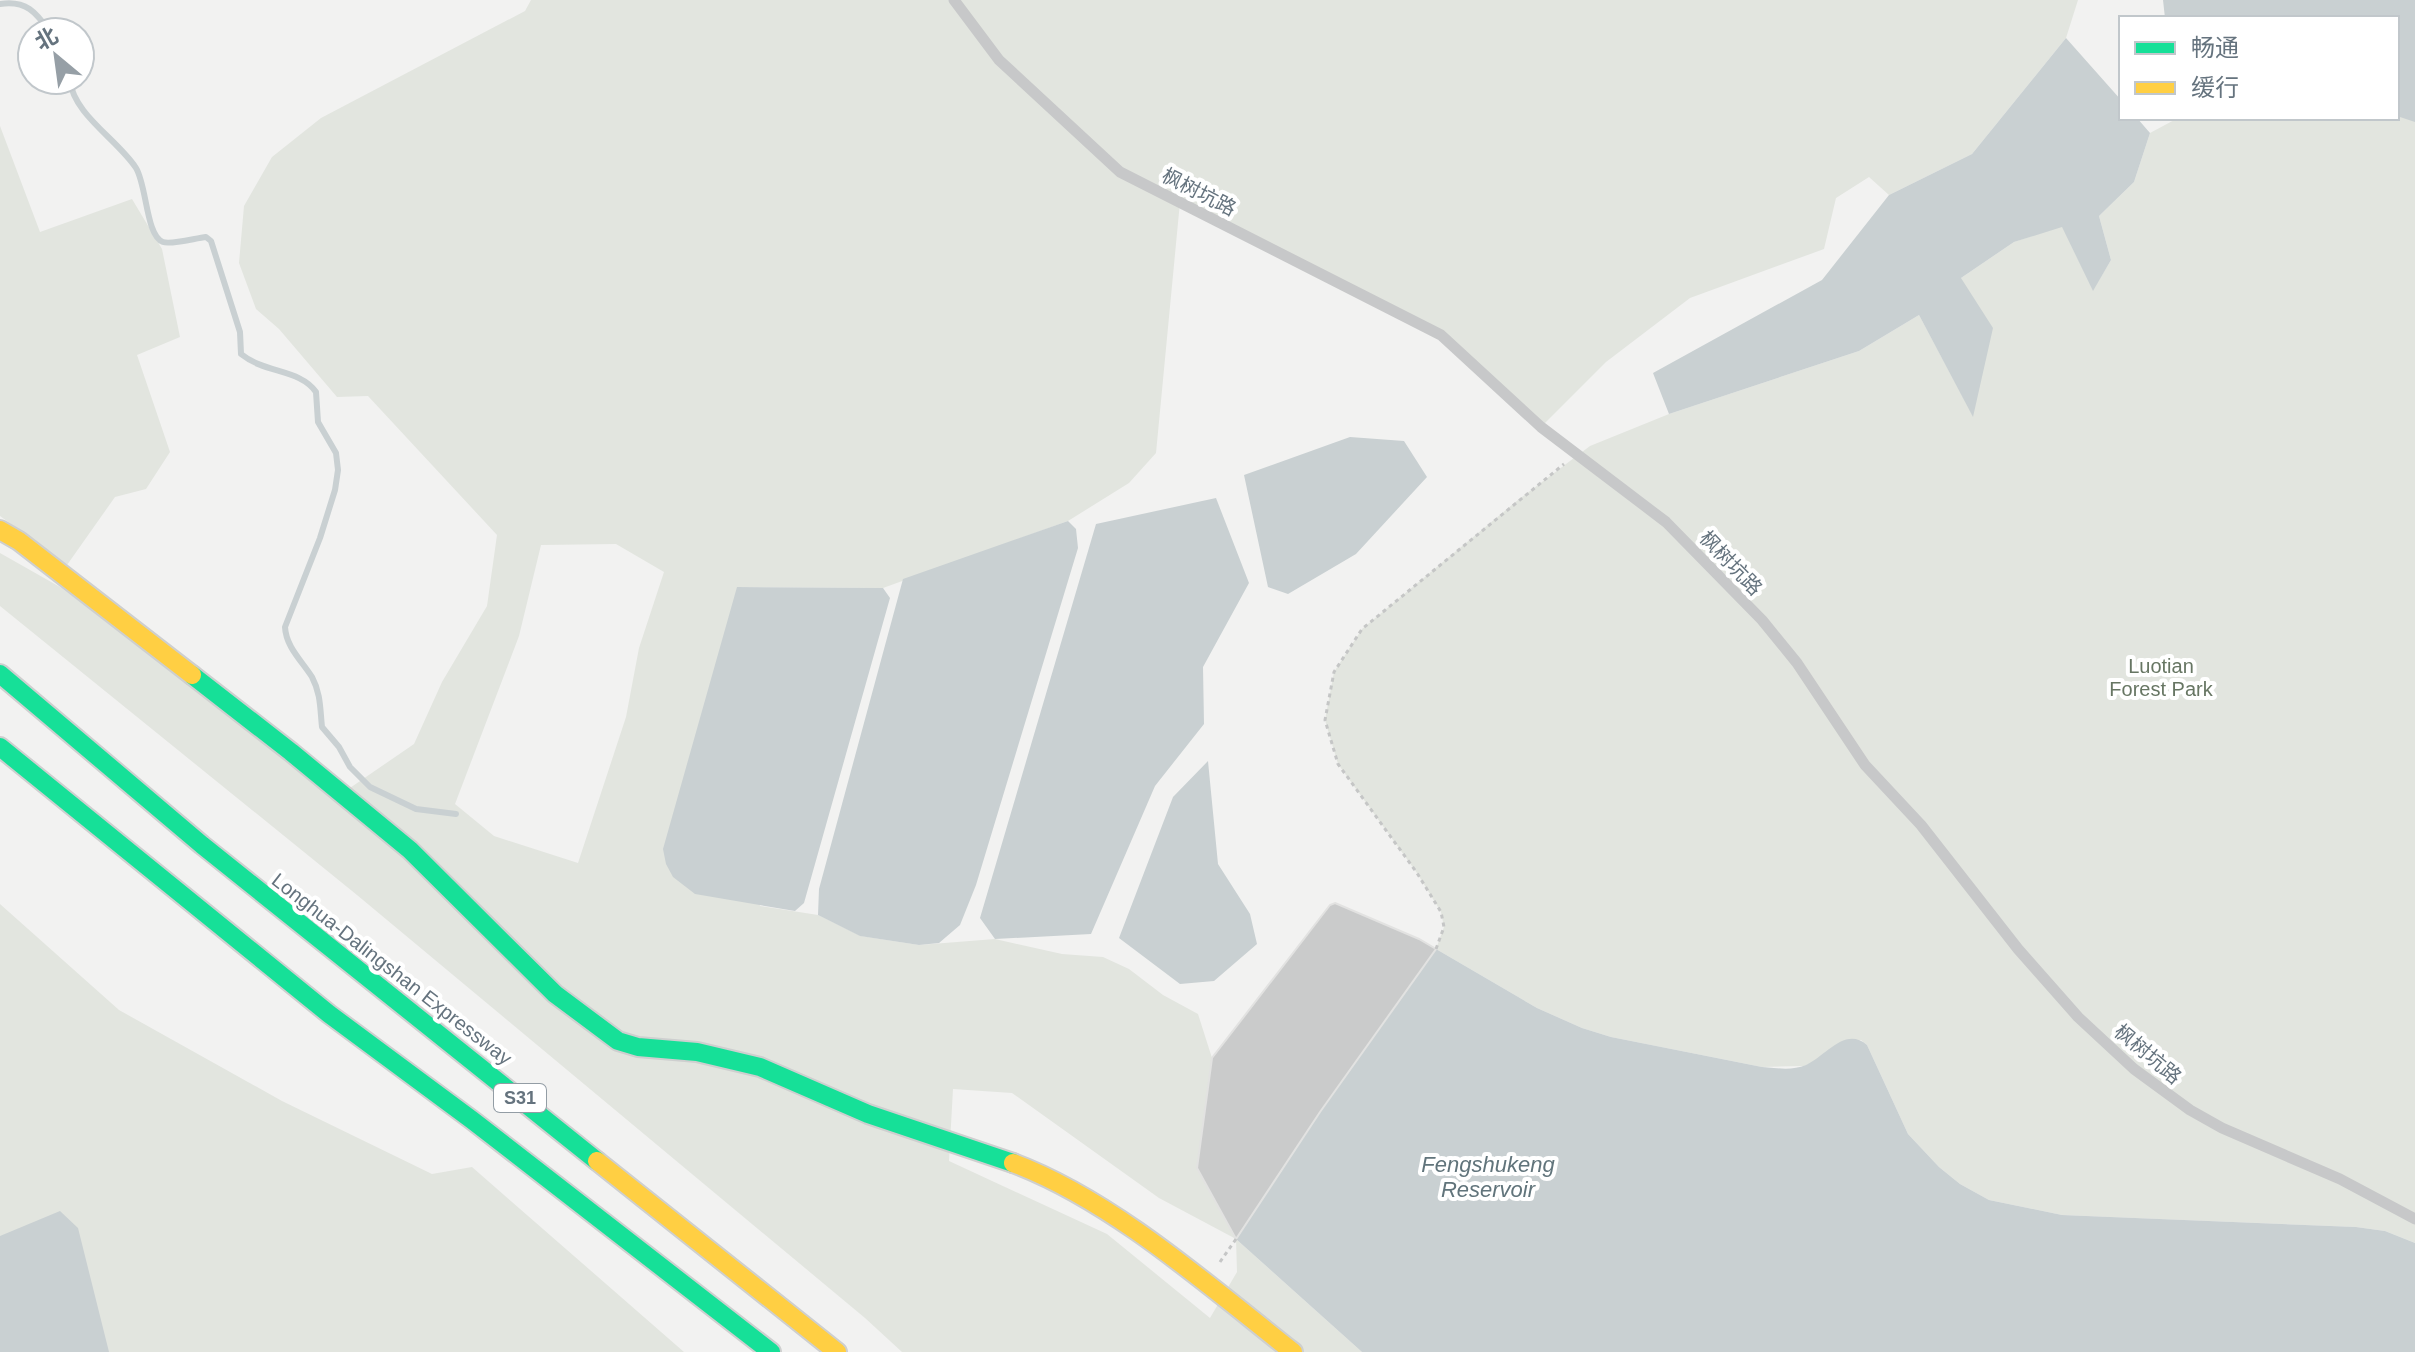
<svg xmlns="http://www.w3.org/2000/svg" width="2415" height="1352" font-family="Helvetica,'Noto Sans SC',sans-serif">
	<style>
		.green { fill: #e2e5df; fill-rule: evenodd }
		.water { fill: #c9d0d2 }
		.lines { fill: none; stroke-linecap: round; stroke-linejoin: round }
		.stream { stroke: #c9d0d2; stroke-width: 6 }
		.building { fill: #cacbcb; stroke: #e2e2e1; stroke-width: 2 }
		.fast-casing { stroke: #cecfcf; stroke-width: 22 }
		.slow-casing { stroke: #cecfcf; stroke-width: 22 }
		.path { stroke: #c5c6c6; stroke-width: 3; stroke-dasharray: 4 4; stroke-linecap: butt }
		.lane { stroke: #c7c8c9; stroke-width: 11 }
		.fast { stroke: #16e098; stroke-width: 18 }
		.slow { stroke: #ffcf43; stroke-width: 18 }
		.labels { text-anchor: middle; dominant-baseline: central; stroke-width: 8; stroke-linejoin: round; paint-order: stroke }
		.shield { fill: #fff; stroke: #939da5; stroke-width: 2 }
		.shield-label { font-size: 18px; font-weight: bold; fill: #65737e }
		.street-label { font-size: 20px; fill: #65737e; stroke: #fff }
		.park-label { font-size: 20px; fill: #677663; stroke: #fff }
		.water-label { font-size: 22px; font-style: italic; fill: #61747b; stroke: #fff }
	</style>
	<rect width="100%" height="100%" fill="#f2f2f1"/>
	<path class="green" d="M531,0H2078L2066,38L1972,154L1889,195L1869,177L1836,198L1824,249L1690,298L1606,362L1541,427L1441,335L1180,202L1156,453L1129,483L1068,521L883,588L737,587L760,906L818,915L861,936L919,945L995,939L1062,954L1103,957L1129,969L1163,995L1198,1014L1212,1058L1197,1168L1236,1239L1362,1352H902L865,1318L357,895L0,606V553L60,587L347,790L414,744L442,682L487,606L497,535L368,396L337,397L279,329L256,309L239,263L244,206L272,157L321,118L525,11ZM616,544L664,572L639,648L626,717L578,863L494,836L455,804L519,636L541,545ZM953,1089L1012,1093L1159,1198L1236,1239L1237,1272L1210,1318L1107,1234L949,1161Z
		M2415,90V1243L2385,1231L2356,1227L2062,1215L1989,1200L1960,1184L1939,1167L1908,1134L1867,1045L1861,1040L1804,1066L1762,1067L1611,1037L1582,1028L1537,1008L1436,949L1444,927L1441,912L1417,873L1338,764L1325,720L1334,672L1362,629L1518,500L1590,446L1669,414L1859,351L1919,315L1973,416L1961,278L2014,242L2062,226L2093,290L2111,260L2099,216L2134,182L2150,133L2178,118H2397V106Z
		M0,126L40,232L132,199L162,249L180,337L137,355L170,452L146,489L115,497L67,565L0,516Z
		M0,904L119,1010L282,1101L432,1174L472,1167L684,1352H0Z"/>
	<path class="water" d="M2163,0H2415V122L2397,116V18H2165Z
		M2066,38L2121,100V118H2137L2150,133L2134,182L2099,216L2111,260L2093,291L2062,227L2014,242L1961,278L1993,328L1973,417L1919,315L1859,351L1669,414L1653,373L1822,280L1889,195L1972,154Z
		M1350,437L1404,441L1427,477L1356,554L1288,594L1268,587L1244,475Z
		M1216,498L1249,583L1203,667L1204,724L1155,786L1091,934L995,939L980,918L1096,524Z
		M1068,521L1076,529L1078,548L976,885L960,925L939,943L919,945L860,936L818,915L819,889L903,579Z
		M737,587L883,588L890,598L804,903L795,911L695,894L673,877L666,864L663,849Z
		M1208,761L1218,864L1250,914L1257,944L1214,981L1180,984L1119,938L1173,797Z
		M1436,949L1537,1008L1582,1028L1611,1037L1762,1067C1776,1068 1792,1071 1806,1065C1826,1056 1845,1026 1867,1045L1908,1134L1939,1167L1960,1184L1989,1200L2062,1215L2356,1227L2385,1231L2415,1243V1352H1362L1236,1239L1320,1112Z
		M60,1211L78,1228L109,1352H0V1236Z"/>
	<g class="lines">
		<path class="stream" d="M0,4C26,0 36,12 50,32
			M70,80C73,114 118,140 136,168C147,186 146,236 163,242C171,245 196,238 206,237L211,241L240,332L241,354C266,374 300,369 316,392L318,422L336,453L338,470L335,490L320,538L285,627C286,647 302,661 312,677C321,694 320,709 322,727L339,747L350,767L370,787L416,809L456,814"/>
	</g>
	<path class="building" d="M1335,903L1419,939L1436,949L1320,1112L1236,1239L1197,1168L1212,1058L1330,905Z"/>
	<g class="lines">
		<defs>
			<path id="fast" d="M0,674L202,845L597,1161
				M192,675L291,752L410,850L555,994L618,1041L638,1047L697,1052L760,1067L868,1114L1013,1163
				M0,747L329,1014L472,1120L771,1352"/>
			<path id="slow" d="M0,530L19,541L192,675
				M597,1161L837,1352
				M1013,1163C1112,1200 1209,1286 1293,1352"/>
		</defs>
		<use href="#fast" class="fast-casing"/>
		<use href="#slow" class="slow-casing"/>
		<path class="path" d="M1436,949L1444,927L1441,912L1417,873L1338,764L1325,720L1334,672L1362,629L1564,464
			M1220,1262L1236,1239"/>
		<path class="lane" d="M954,0L999,60L1120,172L1441,335L1541,427L1666,522L1762,620L1797,663L1865,765L1921,825L2018,949L2078,1017L2134,1069L2190,1110L2222,1128L2340,1179L2415,1219"/>
		<use href="#fast" class="fast"/>
		<use href="#slow" class="slow"/>
	</g>
	<g class="labels">
		<rect class="shield" x="494" y="1084" width="52" height="28" rx="6"/>
		<g class="shield-label">
			<text x="520" y="1098">S31</text>
		</g>
		<g class="street-label">
			<text transform="translate(1199 192) rotate(27)">枫树坑路</text>
			<text transform="translate(1731 563) rotate(46)">枫树坑路</text>
			<text transform="translate(392 969) rotate(38)">Longhua-Dalingshan Expressway</text>
			<text transform="translate(2148 1054) rotate(40)">枫树坑路</text>
		</g>
		<g class="park-label">
			<text x="2161" y="666">Luotian<tspan x="2161" dy="23">Forest Park</tspan></text>
		</g>
		<g class="water-label">
			<text x="1488" y="1164">Fengshukeng<tspan x="1488" dy="25">Reservoir</tspan></text>
		</g>
	</g>
	<rect x="2119" y="16" width="280" height="104" fill="#ffffff" stroke="#c1c7cb" stroke-width="2"/>
	<rect x="2135" y="42" width="40" height="12" fill="#16e098" stroke="#c1c7cb" stroke-width="2"/>
	<text x="2191" y="56" font-size="24" fill="#65737e">畅通</text>
	<rect x="2135" y="82" width="40" height="12" fill="#ffcf43" stroke="#c1c7cb" stroke-width="2"/>
	<text x="2191" y="96" font-size="24" fill="#65737e">缓行</text>
	<g transform="translate(56 56) rotate(331)"><circle r="38" fill="#ffffff" stroke="#c1c7cb" stroke-width="2"/>
	<path d="M0-6L14 30L0 20L-14 30Z" fill="#969fa6"/>
	<text y="-12" font-size="22" font-weight="bold" text-anchor="middle" fill="#65737e">北</text>
	</g>
</svg>
